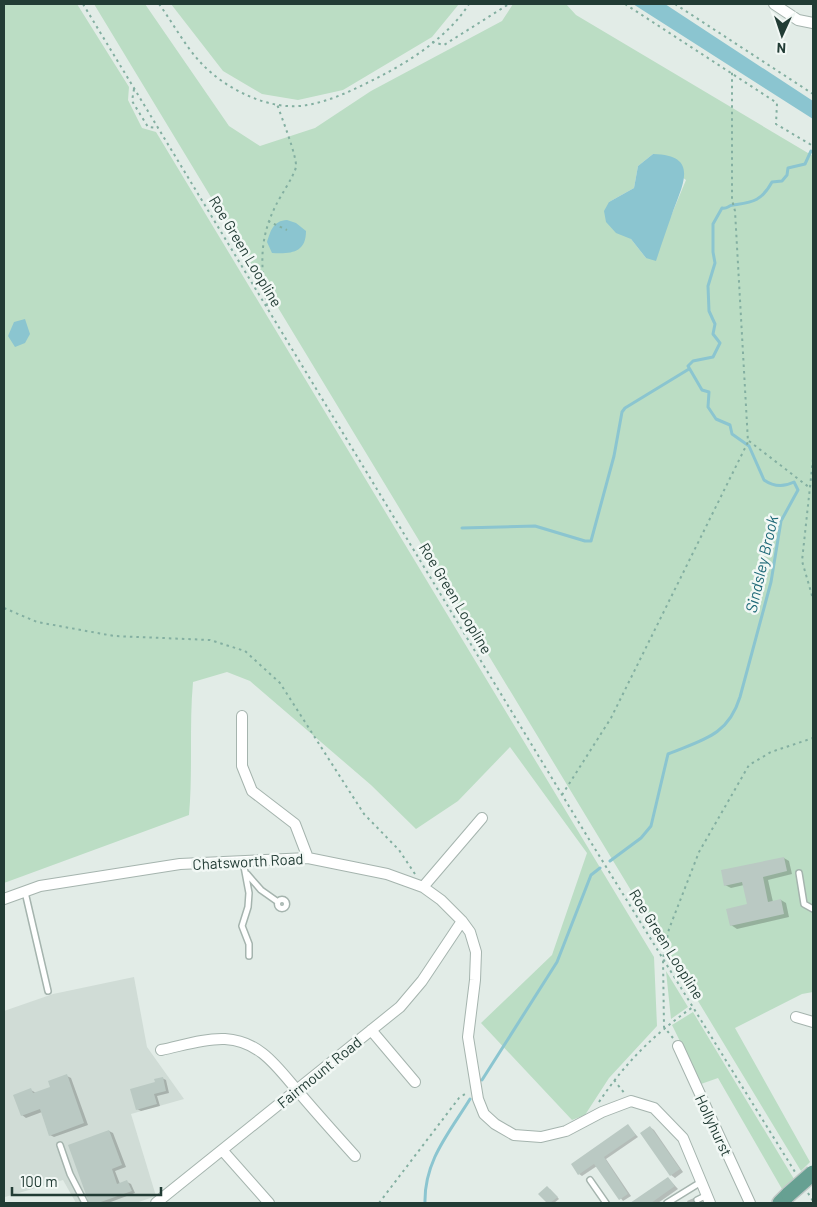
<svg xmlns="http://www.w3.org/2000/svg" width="817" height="1207" font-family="Barlow,sans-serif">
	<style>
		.built { fill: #d0dcd6 }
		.green { fill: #bbddc4; fill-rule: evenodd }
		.water { fill: #8bc5d0 }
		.shadow { fill: #0003 }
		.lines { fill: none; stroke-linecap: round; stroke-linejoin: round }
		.stream { stroke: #8bc5d0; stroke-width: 3 }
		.building { fill: #bac9c3 }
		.service-casing { stroke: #a5b4ae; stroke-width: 8 }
		.minor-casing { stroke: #a5b4ae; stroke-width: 12 }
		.primary-casing { stroke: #c1c8c6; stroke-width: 18 }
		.path { stroke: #83afa1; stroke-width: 2; stroke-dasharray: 2.5 4; stroke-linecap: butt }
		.service { stroke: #fff; stroke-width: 5 }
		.minor { stroke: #fff; stroke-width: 10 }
		.primary { stroke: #67a092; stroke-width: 15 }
		.primary-bridge-casing { stroke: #c1c8c6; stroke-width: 18; stroke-linecap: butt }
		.primary-bridge { stroke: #67a092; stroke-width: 15 }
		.labels { text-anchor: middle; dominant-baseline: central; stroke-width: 5; stroke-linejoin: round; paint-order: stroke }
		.street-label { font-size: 15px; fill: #223c35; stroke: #f2f8f5 }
		.water-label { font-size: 16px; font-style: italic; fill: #1d6877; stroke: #f2f8f5 }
	</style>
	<rect width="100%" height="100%" fill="#e2ece7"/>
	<path class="built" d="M134,977L147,1047L184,1099L131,1114L156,1196L136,1203H76L63,1180L5,1197L4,1011L53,994Z"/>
	<path class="green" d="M4,4H77L129,87L128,100L142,128L156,132L654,957L657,1026L609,1078L585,1115L572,1120L481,1023L552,955L587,853L510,747L458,801L416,829L371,785L250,681L227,672L193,682C189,726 193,770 189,815L4,883Z
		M94,4H145L229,126L260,146L315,128L371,91L502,21L513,4H566L576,15L813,156V992L802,994L735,1028L810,1162L801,1171ZM653,154L686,180L671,216L646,258L631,239L609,202L634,188L638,166Z
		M171,4H459L432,37L343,90L298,100L262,94L223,71Z
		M666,971L688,1007L671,1019Z
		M693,1012L794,1179L782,1189L718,1078L701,1084L672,1025Z"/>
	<path class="water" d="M633,4H665L813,101V119Z
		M653,154C702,155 681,187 671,217C666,231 661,246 656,261L646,258L631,239L616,233L606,222L604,211L609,202L634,188L638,166Z
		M287,220L296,223L306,231C306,253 291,254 272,253L267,242C271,230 273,221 287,220Z
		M25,319L30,334L25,343L15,347L8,336L14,322Z"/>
	<path class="shadow" d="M784,858L789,861L792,874L768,880L773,902L781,900L786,903L789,917L737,929L731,925L749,905L744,885L731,888L725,885Z
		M67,1076L71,1078L88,1125L54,1137L50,1135L42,1112L26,1118L22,1115L31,1090L36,1093L52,1088Z
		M162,1078L166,1080L169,1093L157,1096L160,1106L141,1111L137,1109Z
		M628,1126L638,1137L606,1159L631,1196L623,1201L597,1166L582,1176L579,1174Z
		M650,1127L654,1130L683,1172L675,1178L671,1175Z
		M109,1131L113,1133L126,1167L115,1171L120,1184L127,1182L131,1184L135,1193L108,1203H91L70,1146Z
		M668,1178L678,1189L658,1203H636L635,1202Z
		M550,1189L559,1199L554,1203H548L540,1194Z
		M694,1198V1203H688L687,1201Z"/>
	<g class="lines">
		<path class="stream" d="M462,528L535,526L585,541H591L614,456L622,412L625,408L689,369
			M610,861L641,838L651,826L668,754C702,740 728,736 740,697L771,582L781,521L798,490L794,482C784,487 774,487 764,480L749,446L732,434L730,425L716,419L708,407L709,392L702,390L688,366L693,361L713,357L720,343L713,334L715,324L709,311L708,286L715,263L713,252V224L722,208C728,209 727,206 733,205C752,202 761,202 772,182L782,181L787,175L788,168L805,164L811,151
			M482,1080L557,962L591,875L600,868
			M425,1203C424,1161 449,1133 470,1099"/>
	</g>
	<path class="building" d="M784,857L787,871L763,877L768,902L781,899L784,914L730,926L726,909L747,904L742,882L724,886L721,870Z
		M67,1074L84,1123L49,1136L40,1109L21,1116L13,1095L31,1088L33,1093L50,1087L48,1081Z
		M163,1077L166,1091L154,1094L157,1104L136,1110L130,1089L155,1082L154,1079Z
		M628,1124L636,1135L604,1157L628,1194L619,1200L594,1164L578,1175L571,1164Z
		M650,1126L680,1169L670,1176L640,1133Z
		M109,1130L122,1165L112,1169L117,1184L127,1180L132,1191L98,1203H89L68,1145Z
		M668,1177L675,1186L651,1203H630Z
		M547,1186L558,1197L550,1203H547L538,1194Z"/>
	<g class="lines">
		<defs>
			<path id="service" d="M243,861L249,893L248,907L242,926L249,944V956
				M799,873L804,904L813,909
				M247,874L261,890L278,902
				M25,892L48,991
				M277.5 904a4.5 4.5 0 1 1 9 0a4.5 4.5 0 1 1-9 0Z
				M60,1145L70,1174L85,1203
				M590,1180L606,1203
				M697,1200L707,1195
				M667,1203L701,1182"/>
			<path id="minor" d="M774,4L798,20L813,23
				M242,716V766L252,791L295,824L308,858
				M423,887L482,818
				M4,899L40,886L180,864L308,858L387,874L423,887L441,900L462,921L470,932L476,952L475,980L468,1037L478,1099L484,1114L495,1124L514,1135L541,1137L566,1131L602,1112L631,1101L654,1108L683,1138L710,1203
				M796,1017L813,1022
				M371,1030L415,1082
				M678,1046L750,1203
				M161,1050C181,1046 204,1038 225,1039C262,1041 279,1070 302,1096C319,1116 337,1136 355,1156
				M223,1151L269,1203
				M156,1203L400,1007L422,981L462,921"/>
			<path id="primary" d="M780,1203L789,1194"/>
		</defs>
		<use href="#service" class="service-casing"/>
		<use href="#minor" class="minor-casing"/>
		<use href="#primary" class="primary-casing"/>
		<path class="path" d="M83,4L587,836L795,1172
			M159,4C173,23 185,46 201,63C225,89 271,112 307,105C331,101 353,90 375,79C409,62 448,37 469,4
			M625,4L777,103L776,124L813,146
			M675,4L813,94
			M432,42L444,45L509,4
			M134,89L132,101L148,127L158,128
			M268,221L287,230
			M267,306C261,267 258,241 276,205C281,195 294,176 296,167C297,156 281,116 277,104
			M749,441L810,488
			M813,459L802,561L813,599
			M4,608L37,622L114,636L210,640L245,651L280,683L364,814L399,850L415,874
			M562,795L611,718L748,442L735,211L732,200V72
			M673,1038L664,1027L663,958L669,929L699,852L749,765L771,752L813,738
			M614,1080L625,1094
			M599,1102C625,1063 654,1034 693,1007
			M808,1193L813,1201
			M379,1203L459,1098L468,1092"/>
		<use href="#service" class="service"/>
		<use href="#minor" class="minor"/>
		<use href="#primary" class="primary"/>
		<defs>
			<path id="primary-bridge" d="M789,1194L813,1173"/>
		</defs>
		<use href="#primary-bridge" class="primary-bridge-casing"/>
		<use href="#primary-bridge" class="primary-bridge"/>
	</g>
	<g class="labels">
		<g class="street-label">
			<text transform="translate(246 251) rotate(59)">Roe Green Loopline</text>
			<text transform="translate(456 598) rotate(59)">Roe Green Loopline</text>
			<text transform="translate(248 861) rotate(-3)">Chatsworth Road</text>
			<text transform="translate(667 944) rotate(58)">Roe Green Loopline</text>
			<text transform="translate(319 1072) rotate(-39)">Fairmount Road</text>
			<text transform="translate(714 1125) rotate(65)">Hollyhurst</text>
		</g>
		<g class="water-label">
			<text transform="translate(761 564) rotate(-77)">Sindsley Brook</text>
		</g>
	</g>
	<rect width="817" height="1207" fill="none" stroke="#223c35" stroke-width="10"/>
	<g transform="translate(782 35) rotate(183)" stroke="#f2f8f5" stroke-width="4" paint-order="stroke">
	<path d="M0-4L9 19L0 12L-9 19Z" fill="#223c35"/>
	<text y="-8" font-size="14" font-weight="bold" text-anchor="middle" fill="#223c35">N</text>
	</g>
	<path d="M12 1187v8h149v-8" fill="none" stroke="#223c35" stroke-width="2.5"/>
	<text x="20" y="1187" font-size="15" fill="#223c35" stroke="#f2f8f5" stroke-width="4" paint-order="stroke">100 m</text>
</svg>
